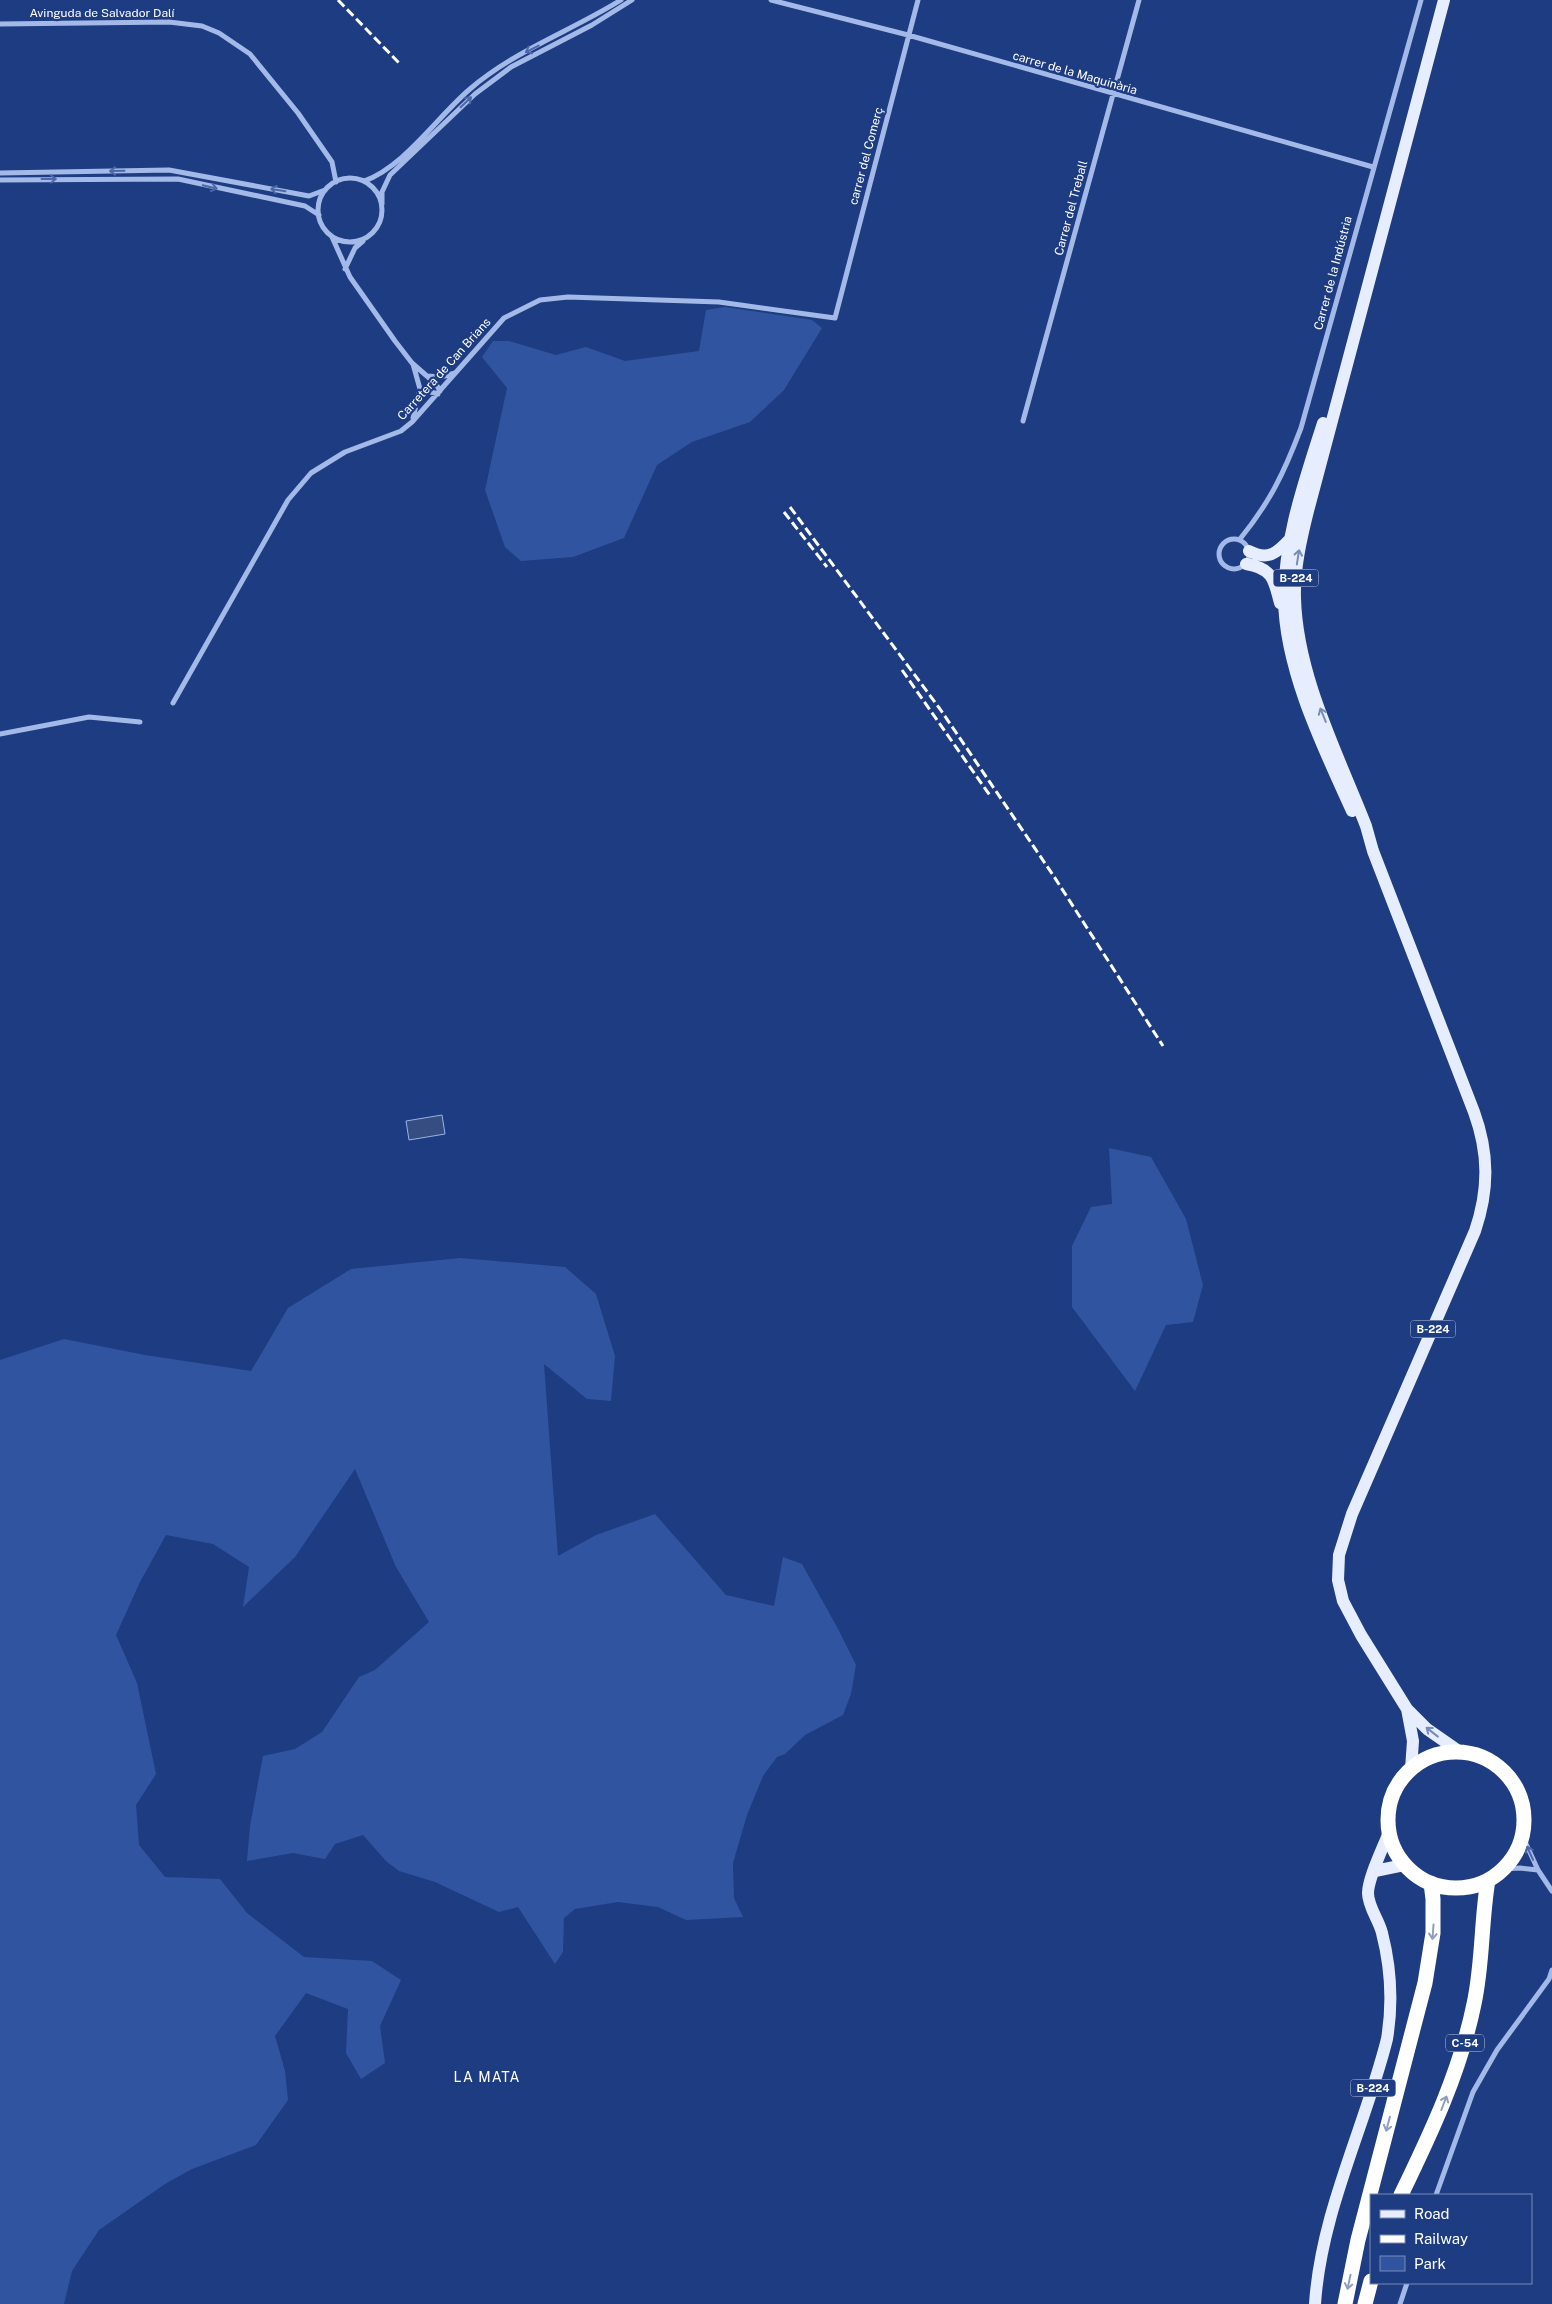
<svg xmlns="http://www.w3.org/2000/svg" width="1552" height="2304" font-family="'Public Sans',sans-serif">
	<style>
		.green { fill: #3154a1 }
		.water { fill: #364d81; stroke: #96b3eb }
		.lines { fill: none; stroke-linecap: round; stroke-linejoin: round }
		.street { stroke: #a3bae9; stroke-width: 5 }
		.primary { stroke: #e6edfe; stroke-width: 12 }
		.highway { stroke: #fff; stroke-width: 15 }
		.rail { stroke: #fff; stroke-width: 3; stroke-dasharray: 9 4; stroke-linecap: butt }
		.oneway { stroke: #4d68a6 }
		.oneway2 { stroke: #788cba }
		.oneway3 { stroke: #8e9ec0 }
		.labels { text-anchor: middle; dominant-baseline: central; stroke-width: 4.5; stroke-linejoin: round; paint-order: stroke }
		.shield { fill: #1e3c82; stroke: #bcc4da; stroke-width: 1 }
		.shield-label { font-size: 11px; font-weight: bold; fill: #fff }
		.street-label { font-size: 12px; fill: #fff; stroke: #1e3c82 }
		.neighbourhood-label { font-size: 14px; letter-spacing: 1px; fill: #fff; stroke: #1e3c82 }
	</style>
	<rect width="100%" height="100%" fill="#1e3c82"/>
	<path class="green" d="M725,307L812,320L822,328L784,390L750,422L692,442L657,465L624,538L573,557L521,561L505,547L485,490L507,388L482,357L493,341H509L556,355L586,347L625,361L699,351L706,310Z
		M1109,1148L1151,1157L1186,1219L1203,1285L1193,1322L1166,1325L1135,1391L1072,1307V1246L1091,1207L1112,1204Z
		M460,1258L565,1267L596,1294L615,1356L611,1401L587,1399L544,1364L558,1556L596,1535L655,1514L726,1595L774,1606L783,1557L802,1564L837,1627L856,1665L851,1694L843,1715L805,1735L785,1754L777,1757L763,1776L747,1815L733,1863L734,1898L743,1917L686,1920L658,1907L618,1902L575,1909L564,1918L563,1952L555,1964L518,1907L499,1912L435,1882L399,1871L386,1861L363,1835L335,1844L325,1859L293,1853L247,1861L250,1826L263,1756L295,1749L322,1732L359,1677L375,1670L429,1622L396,1567L355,1469L295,1557L243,1607L249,1567L213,1544L166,1535L140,1582L116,1635L137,1683L156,1774L136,1805L139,1845L165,1877L220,1879L247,1913L304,1957L372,1961L401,1980L380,2026L385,2063L361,2079L346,2053L348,2009L306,1993L275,2036L285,2071L288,2100L256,2145L192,2169L165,2184L99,2230L72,2271L64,2304H0V1360L64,1339L145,1355L251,1371L288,1308L351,1269Z"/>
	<path class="water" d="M442,1115L445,1134L409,1140L406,1121Z"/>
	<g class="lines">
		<path class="street" d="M771,0L908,35L1373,167
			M0,24L169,22L202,26L219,33L250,54L298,113L332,162L336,182
			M0,173L169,170L309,196L325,190
			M318 210a32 32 0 1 1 64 0a32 32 0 1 1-64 0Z
			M0,180L178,179L305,206L319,215
			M364,181C404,167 437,117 470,89C514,51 571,31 621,0
			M382,204V192L390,175L475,94L511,67L592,25L632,0
			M332,237L350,277L395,341L412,363L436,384L440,391
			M345,269L355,248L363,241
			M413,364L420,389L413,418
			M427,376L441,377L455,373
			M420,389L438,394
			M1023,421L1139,0
			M1219 554a15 15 0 1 1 30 0a15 15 0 1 1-30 0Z
			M1240,539C1270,502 1284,473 1301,428L1421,0
			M173,703L288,500L311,473L345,452L401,431L412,422L504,318L540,300L568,297L719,302L835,318L918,0
			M0,734L89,717L140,722
			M1522,1835L1538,1870L1552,1891
			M1503,1869L1520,1868L1538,1870
			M1436,2195L1473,2092L1497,2050L1549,1979L1552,1970
			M1400,2304L1407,2283"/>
		<path class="primary" d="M1444,0L1308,511C1301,539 1294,569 1295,598C1297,676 1338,754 1366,826L1373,851L1474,1112C1489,1153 1489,1190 1475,1231L1352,1514L1339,1555L1338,1580L1343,1601L1361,1635L1407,1709L1427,1729L1460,1752
			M1323,423C1305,480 1284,538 1284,599C1285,670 1323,747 1352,811
			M1249,551C1268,561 1277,553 1290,539
			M1246,564C1272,568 1274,579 1280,603
			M1407,1709L1413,1741L1411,1769
			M1375,1871L1404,1865
			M1315,2304C1321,2212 1365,2127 1387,2039C1393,2003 1391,1968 1382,1933C1379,1920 1368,1907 1368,1893C1368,1878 1383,1848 1389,1832"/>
		<path class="highway" d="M1388 1820a68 68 0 1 1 136 0a68 68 0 1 1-136 0Z
			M1401,2195C1431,2133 1460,2072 1474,2004C1483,1963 1481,1921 1488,1880
			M1345,2304L1358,2240L1425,1983L1433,1933V1899L1431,1883
			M1365,2304L1371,2281"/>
		<path class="rail" d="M338,0L400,64
			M790,507L940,709L1053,875L1163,1046
			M784,512L827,567
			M902,670L991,797"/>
	</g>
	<defs><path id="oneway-shaft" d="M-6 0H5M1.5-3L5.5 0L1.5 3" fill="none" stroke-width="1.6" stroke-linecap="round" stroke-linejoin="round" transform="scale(1.25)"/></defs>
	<g class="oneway">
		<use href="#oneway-shaft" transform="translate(532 49) rotate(153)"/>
		<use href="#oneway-shaft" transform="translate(466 102) rotate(-44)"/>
		<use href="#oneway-shaft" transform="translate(117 171) rotate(179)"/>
		<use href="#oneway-shaft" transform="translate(49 179)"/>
		<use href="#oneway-shaft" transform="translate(210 187) rotate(14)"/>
		<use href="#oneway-shaft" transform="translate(278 190) rotate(-170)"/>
		<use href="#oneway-shaft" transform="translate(1530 1853) rotate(-114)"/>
	</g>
	<g class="oneway2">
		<use href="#oneway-shaft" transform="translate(1298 557) rotate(-81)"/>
		<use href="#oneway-shaft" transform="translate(1323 715) rotate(-112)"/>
		<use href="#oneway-shaft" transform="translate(1432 1732) rotate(-142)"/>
	</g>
	<g class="oneway3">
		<use href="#oneway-shaft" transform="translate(1433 1932) rotate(94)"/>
		<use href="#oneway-shaft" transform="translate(1444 2103) rotate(-69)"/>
		<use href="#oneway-shaft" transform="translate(1388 2124) rotate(105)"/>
		<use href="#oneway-shaft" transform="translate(1349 2282) rotate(102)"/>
	</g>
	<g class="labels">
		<g class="shield">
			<rect x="1273.5" y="569.5" width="45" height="17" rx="4"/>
			<rect x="1410.5" y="1320.5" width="45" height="17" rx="4"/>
			<rect x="1446" y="2034.5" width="38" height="17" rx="4"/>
			<rect x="1350.5" y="2079.5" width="45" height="17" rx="4"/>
		</g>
		<g class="shield-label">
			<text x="1296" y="578">B-224</text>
			<text x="1433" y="1329">B-224</text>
			<text x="1465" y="2043">C-54</text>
			<text x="1373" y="2088">B-224</text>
		</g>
		<g class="street-label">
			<text x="102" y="13">Avinguda de Salvador Dalí</text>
			<text transform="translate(1075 73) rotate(16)">carrer de la Maquinària</text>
			<text transform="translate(866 156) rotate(-75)">carrer del Comerç</text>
			<text transform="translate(1071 208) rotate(-75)">Carrer del Treball</text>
			<text transform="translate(1333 273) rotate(-75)">Carrer de la Indústria</text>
			<text transform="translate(444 369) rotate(-48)">Carretera de Can Brians</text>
		</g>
		<g class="neighbourhood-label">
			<text x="487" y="2077">LA MATA</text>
		</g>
	</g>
	<rect x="1370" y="2194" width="162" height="90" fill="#1e3c82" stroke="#788ab4"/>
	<rect x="1380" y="2210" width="25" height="8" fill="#e6edfe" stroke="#788ab4"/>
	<text x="1414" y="2219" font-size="15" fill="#ffffff">Road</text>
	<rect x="1380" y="2235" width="25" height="8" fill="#ffffff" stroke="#788ab4"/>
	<text x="1414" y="2244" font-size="15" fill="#ffffff">Railway</text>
	<rect x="1380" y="2256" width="25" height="15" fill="#3154a1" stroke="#788ab4"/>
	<text x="1414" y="2269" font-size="15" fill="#ffffff">Park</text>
</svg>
